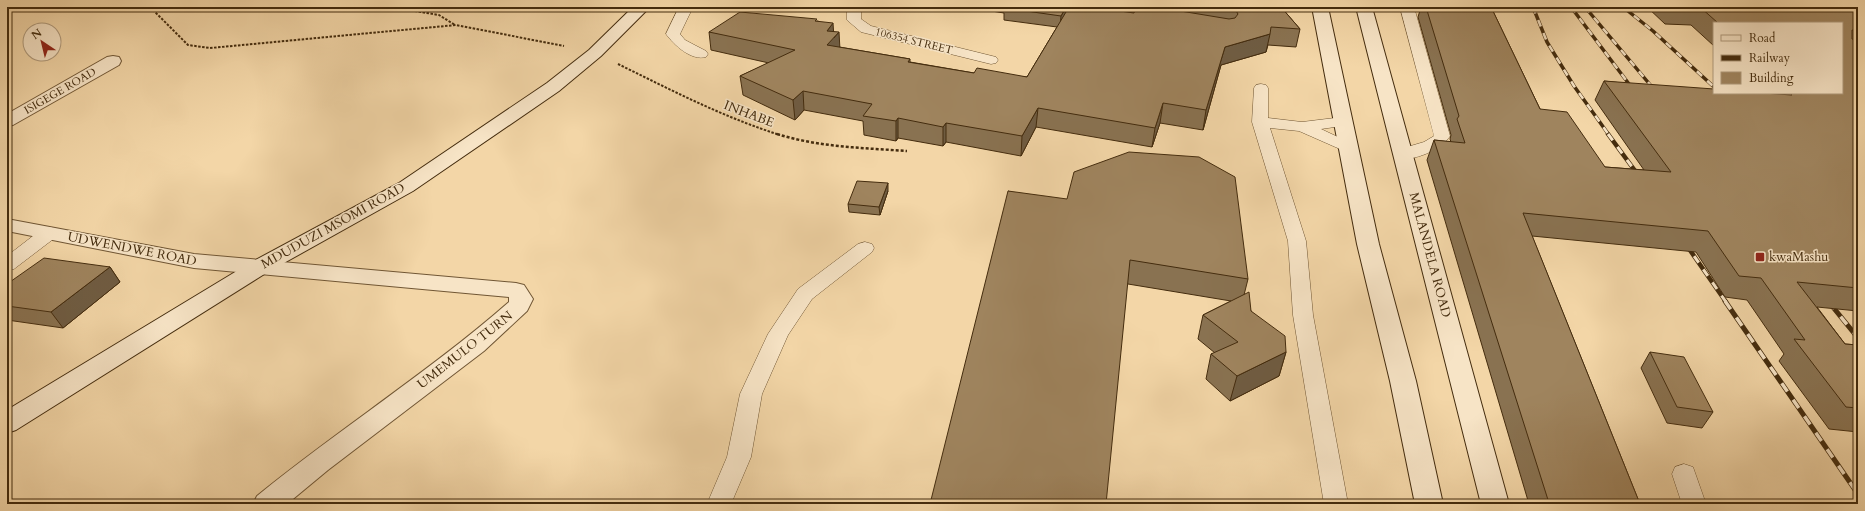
<svg xmlns="http://www.w3.org/2000/svg" width="1865" height="511" font-family="Cardo,serif">
	<style>
		.lines { fill: none; stroke-linecap: round; stroke-linejoin: round }
		.lane-casing { stroke: #705634; stroke-width: 1 }
		.street-casing { stroke: #705634; stroke-width: 2 }
		.secondary-casing { stroke: #442c0e; stroke-width: 2 }
		.path-far1 { stroke: #442c0e; stroke-width: 2; stroke-dasharray: 2.5 1.5; stroke-linecap: butt }
		.path { stroke: #442c0e; stroke-width: 2.5; stroke-dasharray: 3 2; stroke-linecap: butt }
		.lane { fill: #f7e4c6; fill-rule: evenodd }
		.street { fill: #f7e4c6; fill-rule: evenodd }
		.secondary { fill: #f7e4c6; fill-rule: evenodd }
		.rail-far2-casing { stroke: #442c0e; stroke-width: 3.5 }
		.rail-far1-casing { stroke: #442c0e; stroke-width: 4.5 }
		.rail-casing { stroke: #442c0e; stroke-width: 5 }
		.rail-far2 { stroke: #f7e4c6; stroke-width: 2.5; stroke-dasharray: 7; stroke-linecap: butt }
		.rail-far1 { stroke: #f7e4c6; stroke-width: 3; stroke-dasharray: 8; stroke-linecap: butt }
		.rail { stroke: #f7e4c6; stroke-width: 3.5; stroke-dasharray: 10; stroke-linecap: butt }
		.wall { fill: #897251; stroke: #442c0e }
		.shaded-wall { fill: #6f5c42; stroke: #442c0e }
		.building { fill: #9f845e; stroke: #442c0e }
		.poi-dot { fill: #8f2418; stroke: #f7e4c6; stroke-width: 1.5 }
		.labels { text-anchor: middle; dominant-baseline: central; stroke-width: 3; stroke-linejoin: round; paint-order: stroke }
		.far-street-label { font-size: 11px; fill: #442c0e; stroke: #f7e4c6 }
		.street-label { font-size: 13px; fill: #442c0e; stroke: #f7e4c6 }
		.poi-label { font-size: 13px; fill: #442c0e; stroke: #f7e4c6; text-anchor: start }
	</style>
	<rect width="100%" height="100%" fill="#f3d6a7"/>
	<filter id="stains"><feTurbulence type="fractalNoise" baseFrequency=".005" numOctaves="4"/><feColorMatrix values="0 0 0 0 .2 0 0 0 0 .09 0 0 0 0 .02 0 0 0 .5 -.17"/></filter>
	<radialGradient id="worn" r=".72"><stop offset=".6" stop-color="#630" stop-opacity="0"/><stop offset="1" stop-color="#630" stop-opacity=".3"/></radialGradient>
	<g class="lines">
		<defs>
			<path id="lane" d="M679,7H693L680,34L685,40L706,51L708,54L706,57C691,61 674,45 666,34Z
				M850,7H864L861,11V19L871,26L996,57L998,60L996,63L991,64L861,32L847,20V11Z
				M1400,7H1414L1450,136C1441,150 1413,162 1397,158L1395,154L1397,150L1424,142L1434,136Z
				M1261,84L1266,85L1268,88V118L1302,122L1343,117L1349,119L1351,122L1349,125L1321,129L1355,145L1357,148L1355,151L1349,153L1299,131L1270,128L1306,241L1313,315L1348,504H1324L1293,315L1288,241L1252,122L1254,88L1256,85Z
				M49,227L56,229L58,233L56,237L14,269L7,271V256L42,229Z
				M865,242L872,244L874,248L872,252L812,299L788,335L762,394L751,457L731,504H707L727,457L740,394L768,334L798,289L858,244Z
				M1684,464L1693,467L1706,504H1682L1672,474L1675,467Z"/>
			<path id="street" d="M113,56L119,57L121,61L119,65L13,125L7,126V114L107,57Z
				M7,219L194,254L516,283L524,285L533,299L527,311L484,351L328,470L287,504H253L257,496C339,429 429,372 509,302V297L194,268L7,231Z"/>
			<path id="secondary" d="M633,7H650L601,56L559,91L413,191L266,273L16,430L7,433V410L250,263L399,183L547,83L589,50Z
				M1312,7H1328L1379,244L1416,381L1443,504H1415L1390,381L1357,244Z
				M1356,7H1372L1509,504H1481Z"/>
		</defs>
		<use href="#lane" class="lane-casing"/>
		<use href="#street" class="street-casing"/>
		<use href="#secondary" class="secondary-casing"/>
		<path class="path-far1" d="M150,7L188,45L210,48L456,25L564,46
			M391,7L439,15L455,25
			M618,64C671,90 723,117 780,135"/>
		<path class="path" d="M777,134C818,147 864,148 907,151"/>
		<use href="#lane" class="lane"/>
		<use href="#street" class="street"/>
		<use href="#secondary" class="secondary"/>
		<defs>
			<path id="rail-far2" d="M1533,7L1547,42L1574,86L1609,135
				M1571,7L1635,92
				M1585,7L1657,93
				M1623,7L1653,31L1714,87"/>
			<path id="rail-far1" d="M1608,134L1641,179
				M1685,243L1726,302
				M1827,300L1829,302"/>
			<path id="rail" d="M1725,301L1858,494
				M1828,301L1858,338"/>
		</defs>
		<use href="#rail-far2" class="rail-far2-casing"/>
		<use href="#rail-far1" class="rail-far1-casing"/>
		<use href="#rail" class="rail-casing"/>
		<use href="#rail-far2" class="rail-far2"/>
		<use href="#rail-far1" class="rail-far1"/>
		<use href="#rail" class="rail"/>
	</g>
	<path class="wall" d="M973,7H1092L1134,13L1136,7H1281L1300,29L1296,47L1268,45L1266,52L1221,65L1203,130L1160,123L1152,147L1036,127L1021,156L946,142L943,146L898,138L896,141L864,135L863,121L804,110L795,120L743,95L740,76L769,63L711,50L709,32L818,21L833,32L839,47L910,59V62L974,73L1027,77L1057,27L1004,20V13L973,8Z
		M1421,7H1491L1540,109L1605,167L1644,170L1595,100L1604,81L1714,93H1842V23H1714V46L1691,25L1665,24L1647,7H1858V311L1817,307L1845,344L1858,345V432L1829,429L1779,361L1784,354L1747,300L1725,297L1696,252L1532,236L1640,504H1529L1427,160L1434,140L1451,142L1450,139L1451,135L1418,17Z
		M888,191L880,215L849,212L848,204Z
		M1008,191L1248,279L1244,295L1251,311L1286,352L1279,376L1230,401L1206,379L1211,354L1215,353L1198,339L1203,315L1231,301L1128,284Z
		M110,267L120,282L63,328L7,320V284Z
		M1650,352L1713,412L1702,428L1667,423L1641,368Z"/>
	<path class="shaded-wall" d="M1066,7H1072L1060,28L1061,16Z
		M833,23L834,38L839,32L840,50L827,45V31Z
		M1270,34L1266,52L1221,65L1203,130L1206,110L1225,47Z
		M803,91L804,110L795,120L793,100Z
		M1163,103L1160,123L1152,147L1155,128Z
		M1038,108L1036,127L1021,156L1022,136Z
		M898,118V138L896,141V121Z
		M946,123V142L943,146V127Z
		M888,183V191L880,215L879,207Z
		M110,267L120,282L63,328L51,312Z
		M1286,352L1279,376L1230,401L1237,376Z"/>
	<path class="building" d="M1005,7H1066L1061,16L1005,8Z
		M1069,7H1092L1134,13L1136,7H1156L1229,19L1235,18L1238,14L1235,9L1223,7H1281L1300,29L1271,27L1270,34L1225,47L1206,110L1163,103L1155,128L1038,108L1022,136L946,123L943,127L898,118L896,121L863,116L872,104L803,91L793,100L740,76L795,50L709,32L740,12L817,19L815,21L833,23L827,31L839,32L827,45L910,59L908,62L974,73L977,68L1027,77Z
		M1426,7H1491L1540,109L1567,112L1605,167L1671,172L1604,81L1714,89V93H1763L1792,95L1790,93H1842V23H1718L1700,7H1696H1858V31L1852,30V39L1858,41V288L1797,282L1845,344L1858,345V408L1846,407L1794,339L1805,340L1761,278L1739,276L1708,231L1523,213L1640,504H1553L1549,503L1434,140L1465,143L1457,119L1459,116Z
		M1129,152L1199,157L1235,177L1248,279L1130,260L1106,504H930L1008,191L1067,199L1074,172Z
		M857,181L888,183L879,207L848,204Z
		M44,258L110,267L51,312L7,306V284Z
		M1249,292L1251,311L1285,336L1286,352L1237,376L1211,354L1238,342L1203,315Z
		M1650,352L1684,357L1713,412L1677,407Z"/>
	<rect class="poi-dot" x="1755" y="252" width="10" height="10" rx="2"/>
	<g class="labels">
		<g class="far-street-label">
			<text transform="translate(914 41) rotate(14)">106354 STREET</text>
			<text transform="translate(60 91) rotate(-30)">ISIGEGE ROAD</text>
		</g>
		<g class="street-label">
			<text transform="translate(749 114) rotate(21)">INHABE</text>
			<text transform="translate(333 226) rotate(-29)">MDUDUZI MSOMI ROAD</text>
			<text transform="translate(132 249) rotate(11)">UDWENDWE ROAD</text>
			<text transform="translate(1430 255) rotate(75)">MALANDELA ROAD</text>
			<text transform="translate(465 350) rotate(-38)">UMEMULO TURN</text>
		</g>
		<g class="poi-label">
			<text x="1769" y="257">kwaMashu</text>
		</g>
	</g>
	<rect width="1865" height="511" fill="none" stroke="#f3d6a7" stroke-width="24"/>
	<rect x="8" y="8" width="1849" height="495" fill="none" stroke="#442c0e" stroke-width="2"/>
	<rect x="12" y="12" width="1841" height="487" fill="none" stroke="#442c0e"/>
	<rect x="1713" y="22" width="130" height="72" fill="#f7e4c6" stroke="#af9a7c"/>
	<rect x="1721" y="35" width="20" height="6" fill="#f7e4c6" stroke="#af9a7c"/>
	<text x="1749" y="42" font-size="12" fill="#442c0e">Road</text>
	<rect x="1721" y="55" width="20" height="6" fill="#442c0e" stroke="#af9a7c"/>
	<text x="1749" y="62" font-size="12" fill="#442c0e">Railway</text>
	<rect x="1721" y="72" width="20" height="12" fill="#9f845e" stroke="#af9a7c"/>
	<text x="1749" y="82" font-size="12" fill="#442c0e">Building</text>
	<g transform="translate(42 42) rotate(325)"><circle r="19" fill="#f7e4c6" stroke="#af9a7c"/>
	<path d="M0-3L7 15L0 10L-7 15Z" fill="#8f2418"/>
	<text y="-6" font-size="11" font-weight="bold" text-anchor="middle" fill="#442c0e">N</text>
	</g>
	<rect width="100%" height="100%" filter="url(#stains)"/>
	<rect width="100%" height="100%" fill="url(#worn)"/>
</svg>
